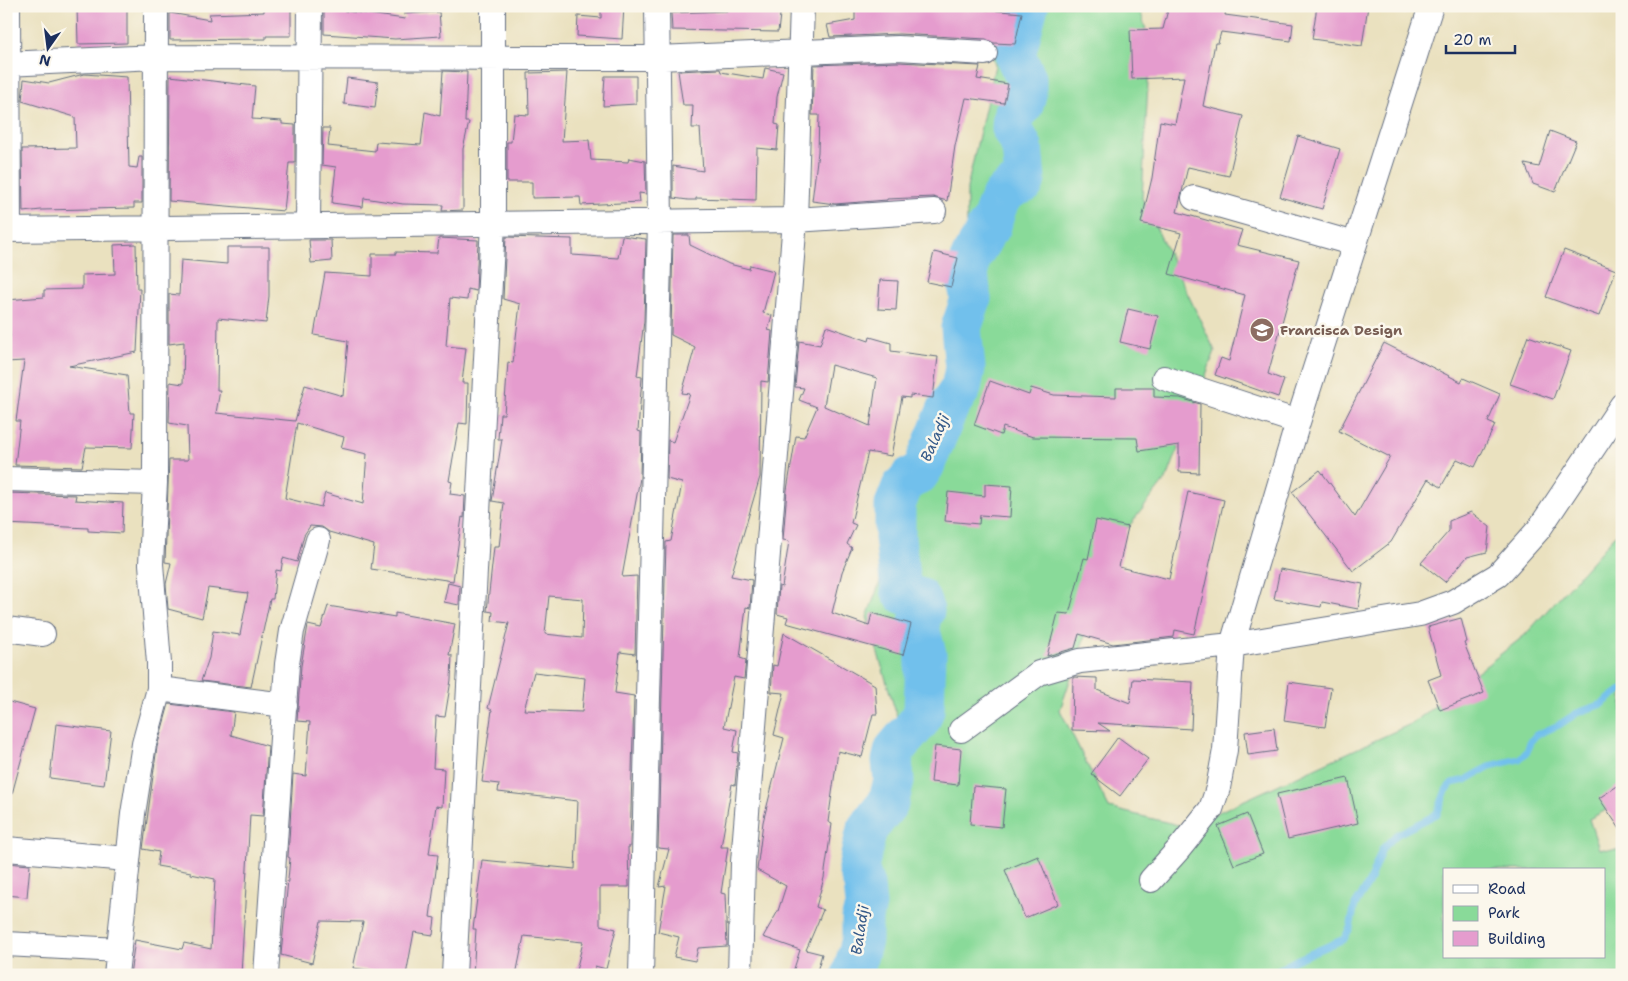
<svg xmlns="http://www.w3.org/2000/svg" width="1628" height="981" font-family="'Shantell Sans',sans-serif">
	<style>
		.green { fill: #89da99; stroke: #52847c; fill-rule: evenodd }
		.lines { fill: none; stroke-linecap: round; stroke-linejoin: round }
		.stream { stroke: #71c0ec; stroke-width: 7 }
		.river { stroke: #71c0ec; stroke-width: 41 }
		.building { fill: #e59cce; fill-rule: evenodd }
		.street-casing { stroke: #636d80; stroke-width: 26 }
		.street { stroke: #fff; stroke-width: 24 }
		.labels { text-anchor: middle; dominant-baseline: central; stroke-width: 5; stroke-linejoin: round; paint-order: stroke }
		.education-label { font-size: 14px; font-weight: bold; fill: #785e54; stroke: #fbf7ec; text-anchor: start }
		.water-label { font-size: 15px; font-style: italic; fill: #355a89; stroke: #fbf7ec }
	</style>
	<rect width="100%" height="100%" fill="#fbf7ec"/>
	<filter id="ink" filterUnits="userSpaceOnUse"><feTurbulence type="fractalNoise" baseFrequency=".02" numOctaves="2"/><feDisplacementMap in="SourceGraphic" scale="10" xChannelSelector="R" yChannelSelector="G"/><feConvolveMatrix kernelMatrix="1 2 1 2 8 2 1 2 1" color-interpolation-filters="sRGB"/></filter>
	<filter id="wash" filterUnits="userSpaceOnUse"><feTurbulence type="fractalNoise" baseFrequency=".0096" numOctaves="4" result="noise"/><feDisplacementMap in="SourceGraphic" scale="20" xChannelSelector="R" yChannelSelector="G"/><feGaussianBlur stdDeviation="1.12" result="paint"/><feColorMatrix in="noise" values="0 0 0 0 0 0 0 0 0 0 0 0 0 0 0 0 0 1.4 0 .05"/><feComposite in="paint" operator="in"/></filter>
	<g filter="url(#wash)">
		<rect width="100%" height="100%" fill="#eae1bf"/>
		<path class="green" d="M976,6H1139L1150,44L1142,198L1215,351L1168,476L1116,543L1060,710L1109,808L1186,827L1413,723L1525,635L1622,528V802L1589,819L1599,849L1622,850V975H844L852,894L856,820L873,801L905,743L867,617L913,492L966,308L967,188L995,65ZM1444,870H1604V957H1444Z"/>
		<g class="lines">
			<path class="stream" d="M1268,975L1296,960L1344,939L1350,928L1355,905L1368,885L1382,849L1396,835L1437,814L1446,790L1452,783L1466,780L1490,766L1519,759L1527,752L1530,742L1536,735L1559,725L1577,713L1602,704L1622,689"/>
			<path class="river" d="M852,975L862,940V917L866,905L864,885L858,868L867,829L888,803L894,781L892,761L895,749L920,720L924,710L926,654L918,624L924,611L919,598L904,594L901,590L895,538V505L902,487L911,477L918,475L924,466L949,406L961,388L965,368L961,328L971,299L967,281L970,290C969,280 966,268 971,258C976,246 982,243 986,229L991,226C996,205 1000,189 1024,183L1025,179L1022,147L1012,129L1013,116L1023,105L1026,94V78L1015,55L1028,6"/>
		</g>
		<g id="blocks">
			<path class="building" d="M127,6V43L78,44L77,7Z
				M264,6H291V36H266V39L170,40V13L210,20L209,14L264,12Z
				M601,6H624L622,39L577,36L578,16L601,18Z
				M728,6H781L778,32L672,30L671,13L727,11Z
				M855,6H979V9L1022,13L1015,44L994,43L986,39L899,34L830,37L827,25L855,20Z
				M1169,6H1214L1226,9L1225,15L1293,24L1291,41L1221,32L1218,43H1215L1203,106L1243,116L1229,176L1188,167L1177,212L1242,230L1237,245L1299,260L1268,374L1284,380L1278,397L1215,375L1221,358L1229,361L1245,295L1169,274L1181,233L1141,223L1152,178L1160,121L1175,124L1184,77L1132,79L1130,30L1163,29Z
				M1317,6H1368L1362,46L1312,39Z
				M324,8L405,19L404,14L439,12L441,36L395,39L324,34Z
				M898,62L980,66L977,79L1008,84L1004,103L966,98L955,146L947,201L933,197L887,199V200L835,204L812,201L818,152L819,115H812L814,65Z
				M765,68L783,72L777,97L775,124L779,125L777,150L757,148L756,200L696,198V200H688L673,198V166L703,171L700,128H692L693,105H683L678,71L720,69L721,72L763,79Z
				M443,71L467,72L465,122H469L463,149V210L442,211L443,205L403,204L364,198L363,207L332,203L336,167L322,165L323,128H330L328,146L375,151L376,142L421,145L425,112L440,116Z
				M567,72L562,141L589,140L591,160L628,162L629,158L645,161L646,194L639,193L640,202L581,205L580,197L532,198V182H507V142H511L514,114L529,115L528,73Z
				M84,74L127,77L129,167L137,168L139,157H142V203H134V208L41,210L23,212L22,149L76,148L75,117L22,101L24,79L49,83Z
				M170,76L255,86L252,119L282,121V124L295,125V163H289L284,211L169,201Z
				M605,76H636V104L603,106Z
				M347,78L378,82L375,108L344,104Z
				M1550,131L1576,141L1555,192L1533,184L1525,164L1539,167Z
				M1298,136L1340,149L1322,209L1280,197Z
				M673,235H689L690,245L729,264L749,269L750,265L774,271L763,313L772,315L768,330L772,331L768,382L761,381L760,477L731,576L752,580L750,608L746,607L740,658L746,660L744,679L734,677L724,727L737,730L733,752L738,753L735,785L732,784L721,847H728L721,893L725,894L727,946L698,948L695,961L674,957L679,937L658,932L666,886L659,887L669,849L658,848L666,542L671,541L682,483L667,479L668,440L673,442L690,394L682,393L695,347L671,335Z
				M622,236L646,239L644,321L637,376L642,377L638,431L641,432L640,478L622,577L637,576L635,654L620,652L615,693L634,696L630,847H628L629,887H600V925L616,929L606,969L595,966L594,975H575L583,942L524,936L516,975H473L476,929H473L482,860L575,869L578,801L498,792L499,784L482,782L492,710L488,708L509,623L492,621L493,612L487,611L494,547H499L504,503L492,501L502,439H498L500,414H504L508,362L513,363L520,304L503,299L506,237L572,239V255L618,258ZM549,596L583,599L582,638L545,634ZM534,672L585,678L582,712L524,710Z
				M439,238L478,240L476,291L468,289L467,300L450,298L446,346L466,348L462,383H468L467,424L459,423L449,481L452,482L450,494L465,496L464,518L462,517L453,581L371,569L374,545L329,532L322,527L310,526L304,535L297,562L283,558L281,571L276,570L273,599H270L251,687L201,681L209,658L213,631L240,635L248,593L208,588L202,618L168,609L166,584L171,563L165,562L169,460H188L187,426L169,423L170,382L183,384L184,342L169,344V294L179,295L181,260L227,264V247H269V296L266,323L218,318L217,390H220L216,413L295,421L305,385L343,396L348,341L314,335L325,273L372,276V254H396V252L437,253ZM297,423L344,437L341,448L367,454L363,504L325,493L321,507L285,498Z
				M309,240H331L332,261L311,263Z
				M136,244L137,289H140L137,352L69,366L127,375L130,413H134L132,448L86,447L82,467L15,465L20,421H16L24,361L6,362V337H10L7,300L44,297V290L82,289V275L115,274L114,245Z
				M1564,250L1616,270L1599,316L1546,297Z
				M934,252L958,258L951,287L927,282Z
				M880,280L898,281L896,310L878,309Z
				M1128,309L1158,316L1150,349L1120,342Z
				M826,326L869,341L870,337L891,343V351L938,357L933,398L910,395V398L902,397L891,456L868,452L851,523L856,525L847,544L852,548L842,572L832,613L869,626L872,613L911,624L903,655L786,623L788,617L777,614L779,586L782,587L789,541L783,540L787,490L796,436L804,437L817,407L799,400L804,388L795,387L799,341L820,345ZM831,365L877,378L870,426L824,406Z
				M1528,336L1571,351L1553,399L1510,384Z
				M1384,343L1461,382L1463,378L1500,394L1488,422L1495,425L1475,467L1457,459L1441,487L1428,479L1391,542L1353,571L1292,492L1320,470L1355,517L1390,457L1339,431Z
				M990,381L1029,395L1031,388L1054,395L1116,397V388H1154V397L1180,398L1200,404L1199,473L1179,472V445L1139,451L1137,438L1033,437L1003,427L1001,435L974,425Z
				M985,484L1012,486L1010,517L980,515L979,524L945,521L948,492L985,496Z
				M1188,492L1224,500L1194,634L1175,630L1174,637L1113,644L1079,634L1075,648L1047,656L1058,613L1069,614L1084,558L1088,559L1096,520L1128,527L1119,567L1169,579Z
				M6,493L76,495L75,500L123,503L122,533L88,531V528L6,524Z
				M1471,512L1490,527L1487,552L1467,557L1445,582L1421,563L1449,531V521Z
				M1280,569L1363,584L1358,609L1322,602L1321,607L1274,599Z
				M448,583L460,586L459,605L444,602Z
				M328,606L395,617V613L455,624L449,655H452L451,680L445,717L436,716L433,768L444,769L442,807L436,806L429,854L438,855L430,917L435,918L433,935L414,932L406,975L353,968L363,922L321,921L312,963L281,955L290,858L288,857L293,774L306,776L310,722L297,721L301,666L308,625L321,628Z
				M1461,618L1467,642L1464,643L1484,693L1440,710L1428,680L1441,675L1428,627Z
				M784,633L875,685L877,714H873L862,757L838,751L828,822L832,824L824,878L816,907L823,910L806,950L822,954L816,975H792L800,950L763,937L778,911L786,886L757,870L763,822L784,738L774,735L784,693L771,692L773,665L777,666Z
				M1073,677L1097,678V690L1130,703L1133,679L1193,682L1191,729L1098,723L1110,731L1072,730Z
				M1289,682L1331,688L1325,727L1284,721Z
				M6,701L35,709L12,794L6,793Z
				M169,704L234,712L231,735L268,746L263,816L250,815L241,975H130L135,940L182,949L184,943L211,949L215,879L191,874V872L157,866L159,852L143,849L157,747Z
				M56,724L111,731L104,785L50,778Z
				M1274,728L1277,751L1248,755L1245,732Z
				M1118,737L1148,759L1120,796L1091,774Z
				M935,746L961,749L958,785L931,782Z
				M1348,778L1358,823L1288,839L1277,794Z
				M1622,783V832L1599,798Z
				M973,786L1006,789L1002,827L970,824Z
				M1247,814L1263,854L1234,865L1218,826Z
				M1038,856L1058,904L1025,918L1005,870Z
				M6,863L30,865L27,897L6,895Z"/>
		</g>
	</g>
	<g filter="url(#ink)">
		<use href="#blocks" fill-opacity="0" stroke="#636d80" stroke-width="1"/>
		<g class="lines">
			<defs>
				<path id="street" d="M8,6L9,230
					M6,64L156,57L658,58L898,48L985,53
					M1194,198L1355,244
					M308,226L310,6
					M6,230L795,220L934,211
					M1164,378L1298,422
					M6,479L155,483
					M6,629L43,634
					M159,689L285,705
					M961,730L1039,673L1080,661L1232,645L1420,614L1453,602L1498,575L1539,529L1622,405
					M6,849L128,859
					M1151,880L1178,850L1211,809L1218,788L1225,750L1232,645L1298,422L1431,6
					M6,944L119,950
					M116,975L133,814L144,744L159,689V663L151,564L155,483L156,6
					M266,975L287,664L292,631L318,540
					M454,975L493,224V6
					M641,975L660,222L657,6
					M740,975L743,862L795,220L802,6"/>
			</defs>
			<use href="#street" class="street-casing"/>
			<use href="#street" class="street"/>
		</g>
	</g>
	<defs>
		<symbol id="university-disc" viewBox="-11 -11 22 22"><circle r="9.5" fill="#8d6e63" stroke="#fbf7ec"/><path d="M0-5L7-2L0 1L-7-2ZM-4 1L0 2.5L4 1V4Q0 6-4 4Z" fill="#fff"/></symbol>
	</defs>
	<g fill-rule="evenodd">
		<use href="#university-disc" x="1248" y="316" width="28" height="28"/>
	</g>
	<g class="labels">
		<g class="education-label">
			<text x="1280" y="330">Francisca Design</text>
		</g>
		<g class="water-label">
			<text transform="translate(935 438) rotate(-66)">Baladji</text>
			<text transform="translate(860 930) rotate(-81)">Baladji</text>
		</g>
	</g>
	<rect width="1628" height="981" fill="none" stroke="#fbf7ec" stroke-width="25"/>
	<rect x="1443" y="868" width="162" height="90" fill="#fbf7ec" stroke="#a1a7b3"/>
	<rect x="1453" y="885" width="25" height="8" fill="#ffffff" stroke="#a1a7b3"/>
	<text x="1488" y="894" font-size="15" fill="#1b2f5e">Road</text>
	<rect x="1453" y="906" width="25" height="15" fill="#89da99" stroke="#a1a7b3"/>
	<text x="1488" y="918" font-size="15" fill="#1b2f5e">Park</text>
	<rect x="1453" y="931" width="25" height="15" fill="#e59cce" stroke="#a1a7b3"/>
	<text x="1488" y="944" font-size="15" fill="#1b2f5e">Building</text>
	<g transform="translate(48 48) rotate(194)" stroke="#fbf7ec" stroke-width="4" paint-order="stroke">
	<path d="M0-4L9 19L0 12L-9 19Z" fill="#1b2f5e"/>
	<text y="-8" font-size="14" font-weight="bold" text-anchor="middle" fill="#1b2f5e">N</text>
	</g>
	<path d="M1446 45v8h69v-8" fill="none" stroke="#1b2f5e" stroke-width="2.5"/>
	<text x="1453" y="45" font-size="15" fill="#1b2f5e" stroke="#fbf7ec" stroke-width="4" paint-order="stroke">20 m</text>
</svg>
